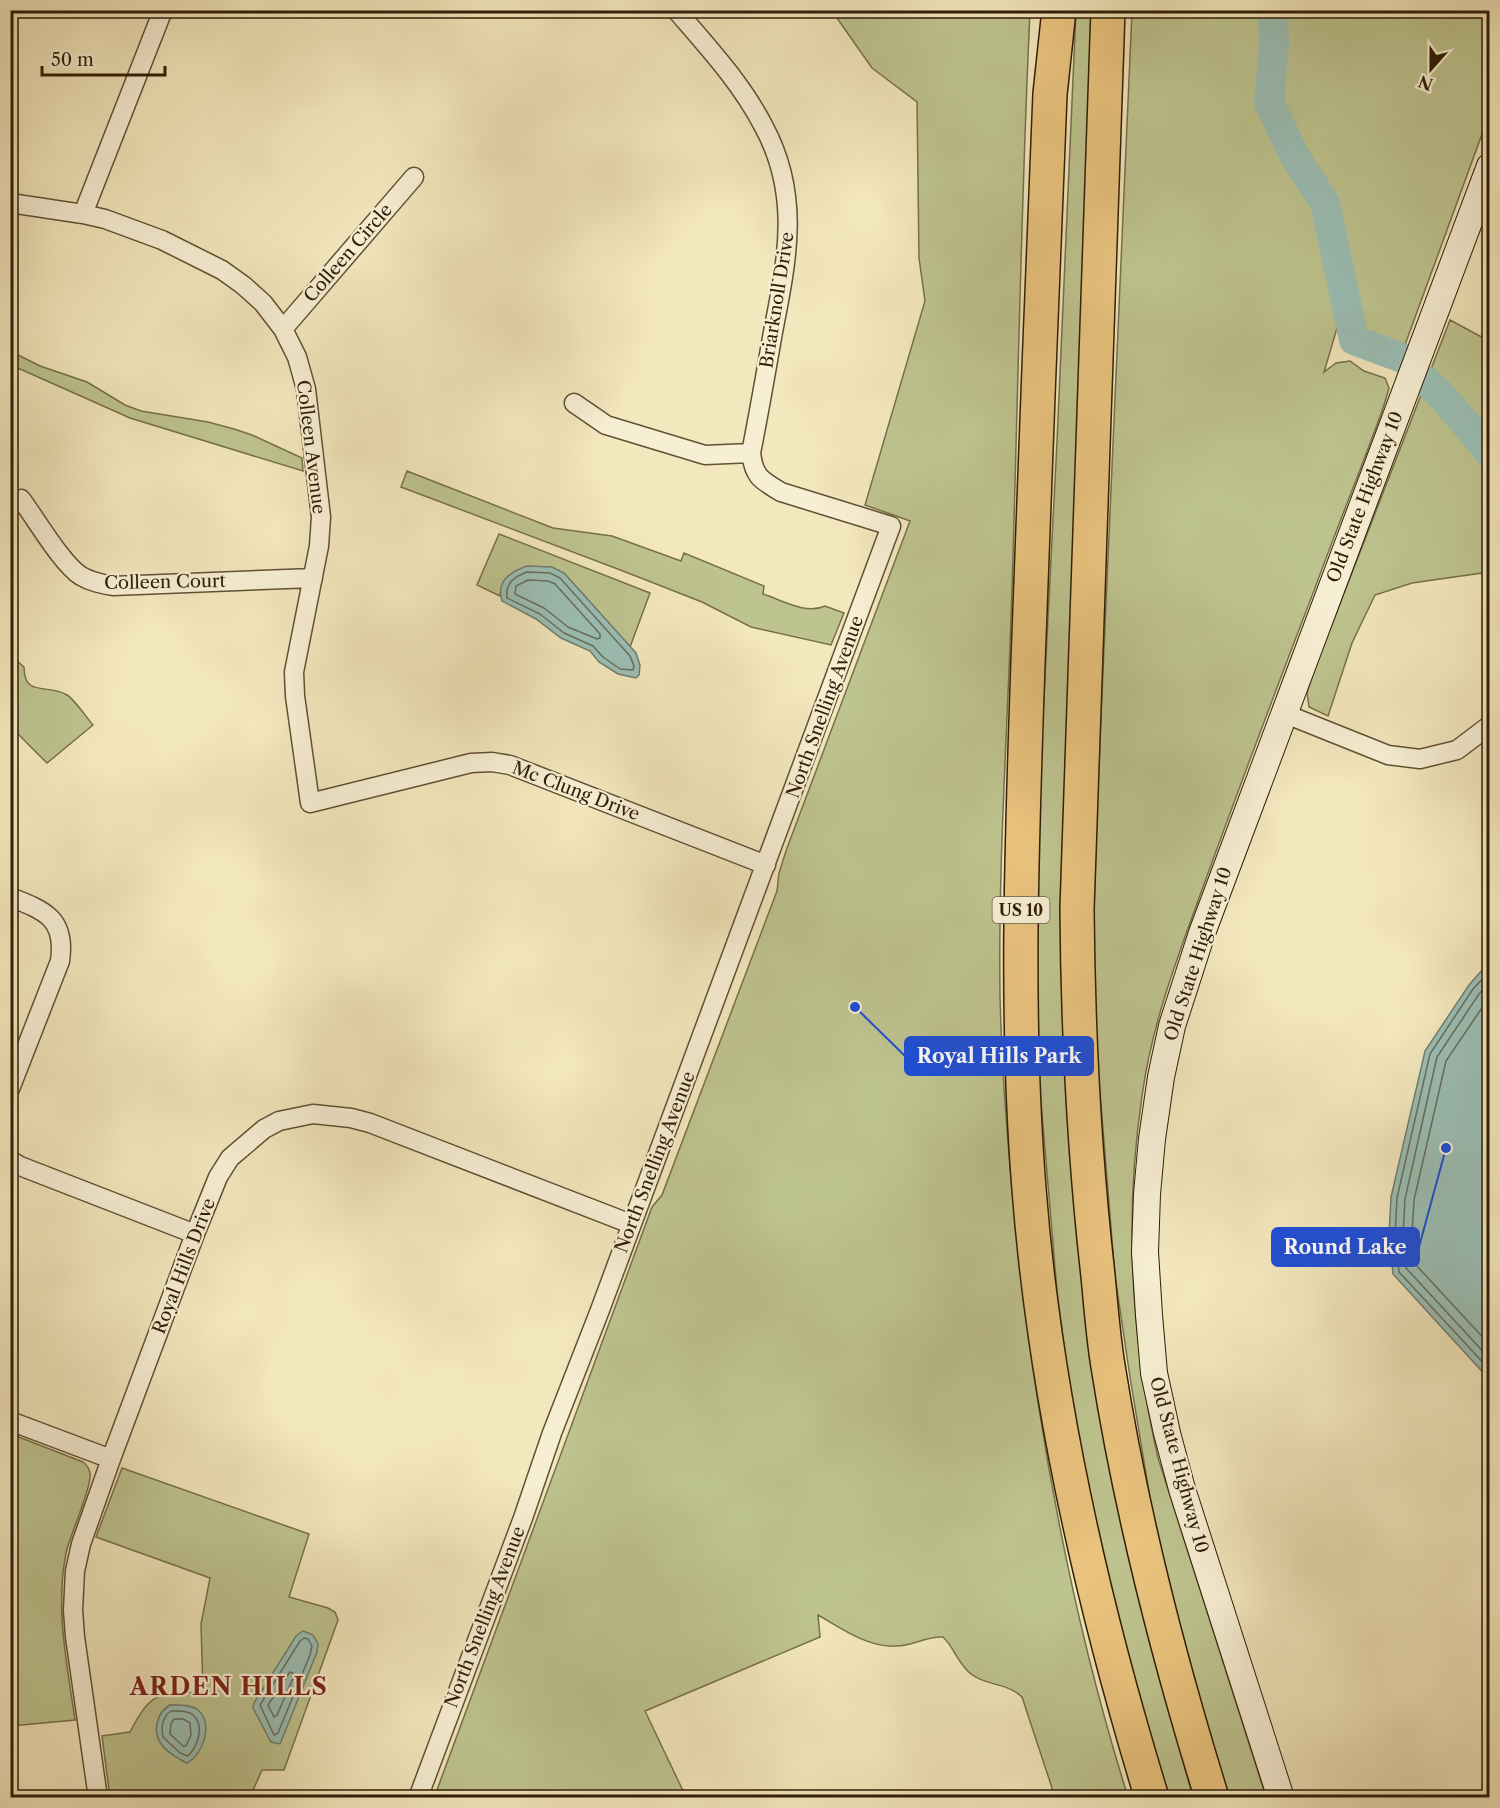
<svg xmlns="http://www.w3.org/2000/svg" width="1500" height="1808" font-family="'Libre Caslon Text',serif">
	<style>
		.green { fill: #bec48f; stroke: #77704a; stroke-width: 1.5; fill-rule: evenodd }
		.water { fill: #9bbfb5; stroke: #707e6f; stroke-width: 1.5 }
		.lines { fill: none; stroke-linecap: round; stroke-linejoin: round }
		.shore { stroke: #666e5e; stroke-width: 1.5 }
		.river { stroke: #9bbfb5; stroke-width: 30 }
		.street-casing { stroke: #615034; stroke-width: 21 }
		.secondary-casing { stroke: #301d06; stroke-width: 28 }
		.highway-casing { stroke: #301d06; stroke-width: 36 }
		.street { stroke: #f7efd4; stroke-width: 18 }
		.secondary { stroke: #f7efd4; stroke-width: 26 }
		.highway { stroke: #eac47e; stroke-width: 33 }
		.labels { text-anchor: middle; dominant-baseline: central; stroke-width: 4.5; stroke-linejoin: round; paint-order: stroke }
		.shield { fill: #f7efd4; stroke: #6c5c44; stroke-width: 1.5 }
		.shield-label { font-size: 16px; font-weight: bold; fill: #301d06 }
		.street-label { font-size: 18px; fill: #301d06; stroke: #f7efd4 }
		.district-label { font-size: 24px; font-weight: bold; letter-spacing: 1.5px; fill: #7a1f14; stroke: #f7efd4 }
		.leader { fill: none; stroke: #1d4ed8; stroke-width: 2 }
		.callout-dot { fill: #1d4ed8; stroke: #f7efd4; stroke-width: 2 }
		.callout { fill: #1d4ed8; stroke: #1d4ed8; stroke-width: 2 }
		.callout-label { font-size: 20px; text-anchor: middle; font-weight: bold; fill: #fff }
	</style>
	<rect width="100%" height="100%" fill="#f3e7bd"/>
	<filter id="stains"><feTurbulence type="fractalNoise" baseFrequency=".00333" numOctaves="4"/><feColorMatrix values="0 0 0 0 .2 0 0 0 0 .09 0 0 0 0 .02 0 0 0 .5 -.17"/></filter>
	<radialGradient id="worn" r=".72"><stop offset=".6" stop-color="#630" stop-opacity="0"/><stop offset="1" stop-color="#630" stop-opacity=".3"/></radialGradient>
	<path class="green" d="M832,11H1030C1021,203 1018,396 1012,589C1008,725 998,860 1000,996C1002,1080 1009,1165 1018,1249C1038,1434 1072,1619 1128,1797H1055L1022,1697C1006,1682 986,1686 971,1674C958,1664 954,1647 943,1637C926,1636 913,1646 896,1646C868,1648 841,1628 818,1615L820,1637L645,1711L686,1797L434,1798L652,1207L662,1195L777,891L779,873L787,848L910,521L865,505L925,301L919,258L917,102L872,68Z
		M1076,11H1100L1066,796L1127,1538L1148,1635L1193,1797H1164L1097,1535L1071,1401L1057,1291L1037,1055V833L1057,442Z
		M1132,11H1489V115L1398,364C1377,370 1359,350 1358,330L1337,328L1324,372L1336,363L1350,361L1364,371L1385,378L1389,388C1383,412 1373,434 1365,457C1348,501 1331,544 1315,588C1278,684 1242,780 1207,876C1181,948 1152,1021 1142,1096C1124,1217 1131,1339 1158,1458L1266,1797H1228L1203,1716L1170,1590L1152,1510L1130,1377L1115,1276L1097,1056L1093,936L1098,786Z
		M1450,320L1489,341V572L1412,583L1375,595L1352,643L1328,716L1309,707L1307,693L1312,676Z
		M10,351L40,366L87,382L125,405L141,411L208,422L234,429L252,435L302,458L303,471L130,418L11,365Z
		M407,471L553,528L612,536L681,561L684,553L764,586L763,594C782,600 806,615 825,606L844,613L831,645L751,627L702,602L623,571L401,487Z
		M499,534L650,593L630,647L564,573L501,588L500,596L477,585Z
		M10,655L24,667C24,698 48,683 67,695C75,700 86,717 93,725L47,763L11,727Z
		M11,1434L83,1462C87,1465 89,1468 90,1473C92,1487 70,1535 66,1553C55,1609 67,1664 75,1720L11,1726Z
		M122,1468L309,1534L289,1597L328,1608L335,1612L338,1620L284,1770H262L250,1797H110L102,1736L130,1732C152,1690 158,1694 203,1692L201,1624L210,1578L96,1537ZM170,1705C188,1706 199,1707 205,1725L187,1763C171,1755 153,1744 157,1724C159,1715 162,1710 170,1705Z"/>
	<path class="water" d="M527,566L552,567L564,573L636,653L640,665L639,675L636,678L618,674L599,662L590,651L561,638L536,619L502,601C496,581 510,572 527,566Z
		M1489,962V1379L1393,1274L1389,1236L1391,1197L1425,1051L1469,985Z
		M303,1631L313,1635L318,1644L317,1652L280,1744L271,1742L253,1708L254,1703L296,1636Z
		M170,1705C178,1705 191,1704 198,1710C214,1723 203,1755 187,1763C171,1755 153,1744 157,1724C159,1715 162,1710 170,1705Z"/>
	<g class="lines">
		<path class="shore" d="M527,572L550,573L560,578L630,656L634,666L633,670L620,669L603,657L593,646L564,633L540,614L507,598C505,583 514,577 527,572Z
			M528,580L548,581L555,584L600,634V638L597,639L568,627L544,608L515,594L516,586Z
			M1490,971L1473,989L1430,1054L1397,1198L1395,1236L1399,1272L1490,1370
			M1490,982L1479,994L1437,1057L1405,1199L1403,1236L1406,1268L1490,1359
			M1490,996L1446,1061L1414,1200L1412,1235L1415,1264L1490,1345
			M304,1638L308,1639L312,1646L310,1655L278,1733L274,1735L260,1705L300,1641Z
			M290,1672L293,1673L294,1676L277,1715L274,1717L268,1705Z
			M171,1711C178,1711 189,1710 194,1716C205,1727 197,1747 188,1756L180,1753L163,1737C161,1728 162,1717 171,1711Z
			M174,1719H183L190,1723L191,1735L186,1746H183L170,1734L171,1724Z"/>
		<path class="river" d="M1273,10L1274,44L1269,102L1295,157L1325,203L1354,340L1402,358
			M1426,381L1442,396L1490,453"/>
		<defs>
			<path id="street" d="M10,203L83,214L105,219L162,240L222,270L243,285L263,303L283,329L297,357L306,389L321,517L319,546L294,672L295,696L310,803L471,763L492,762L510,765L766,865
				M83,214L163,10
				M283,329L414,177
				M574,403L606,425L705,455L751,453
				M21,499C36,519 62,564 81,576C91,582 102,584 113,586L313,578
				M1283,713L1388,755L1420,759L1457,750L1490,725
				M10,897C46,911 66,919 60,961L10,1089
				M10,1160L20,1166L195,1234
				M10,1421L111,1459
				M98,1798L75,1637L73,1610L75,1571L81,1544L111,1459L195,1234L218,1177L230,1158L264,1129L279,1121L313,1114L351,1118L370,1123L631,1224
				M418,1798L523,1518L552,1433L600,1310L891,526L781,492C761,480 754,477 751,453C759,413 766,372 773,332C787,260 801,196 764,127C742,84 708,47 676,10"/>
			<path id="secondary" d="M1281,1798L1182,1489L1167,1433L1154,1373L1149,1315L1145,1252L1147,1194L1152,1139L1161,1077L1172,1026L1202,933L1490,166"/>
			<path id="highway" d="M1059,10L1050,94C1042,284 1035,473 1028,663C1022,839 1015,1014 1029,1189C1045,1396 1091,1599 1152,1798
				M1108,10L1077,909C1078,1033 1084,1152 1098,1276C1101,1306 1103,1336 1108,1366C1131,1512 1168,1656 1212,1798"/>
		</defs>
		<use href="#street" class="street-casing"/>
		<use href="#secondary" class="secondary-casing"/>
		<use href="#highway" class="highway-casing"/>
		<use href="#street" class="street"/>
		<use href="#secondary" class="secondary"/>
		<use href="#highway" class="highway"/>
	</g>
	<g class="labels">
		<rect class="shield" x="992.5" y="897" width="57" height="26" rx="4.5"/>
		<g class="shield-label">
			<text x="1021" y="910">US 10</text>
		</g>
		<g class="street-label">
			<text transform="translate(348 253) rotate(-49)">Colleen Circle</text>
			<text transform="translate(777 300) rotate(-81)">Briarknoll Drive</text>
			<text transform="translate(311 447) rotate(83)">Colleen Avenue</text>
			<text transform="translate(1365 497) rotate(-69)">Old State Highway 10</text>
			<text transform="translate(165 582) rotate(-1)">Colleen Court</text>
			<text transform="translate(825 707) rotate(-70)">North Snelling Avenue</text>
			<text transform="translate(576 791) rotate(21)">Mc Clung Drive</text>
			<text transform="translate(1198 954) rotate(-72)">Old State Highway 10</text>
			<text transform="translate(655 1162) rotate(-69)">North Snelling Avenue</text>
			<text transform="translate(184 1266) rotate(-69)">Royal Hills Drive</text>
			<text transform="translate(1179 1465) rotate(75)">Old State Highway 10</text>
			<text transform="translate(485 1617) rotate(-69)">North Snelling Avenue</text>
		</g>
		<g class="district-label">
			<text x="229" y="1686">ARDEN HILLS</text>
		</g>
	</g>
	<path class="leader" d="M855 1007L905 1056M1446 1148L1419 1247"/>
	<g class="callout-dot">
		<circle cx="855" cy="1007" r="6"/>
		<circle cx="1446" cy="1148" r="6"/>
	</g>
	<g class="callout">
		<rect x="905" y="1037" width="188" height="38" rx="6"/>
		<rect x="1272" y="1228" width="147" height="38" rx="6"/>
	</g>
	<g class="callout-label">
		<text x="999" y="1063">Royal Hills Park</text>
		<text x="1345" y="1254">Round Lake</text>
	</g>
	<rect width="1500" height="1808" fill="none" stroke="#f3e7bd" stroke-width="36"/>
	<rect x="12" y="12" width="1476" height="1784" fill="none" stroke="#301d06" stroke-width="3"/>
	<rect x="18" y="18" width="1464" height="1772" fill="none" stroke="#301d06" stroke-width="1.5"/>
	<g transform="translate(1431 69) rotate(201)" stroke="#f7efd4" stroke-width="4.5" paint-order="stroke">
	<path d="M0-4.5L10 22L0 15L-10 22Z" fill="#301d06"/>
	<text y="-9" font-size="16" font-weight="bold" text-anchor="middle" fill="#301d06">N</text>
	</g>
	<path d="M42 66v9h123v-9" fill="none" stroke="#301d06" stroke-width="3"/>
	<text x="51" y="66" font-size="18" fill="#301d06" stroke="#f7efd4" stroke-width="4.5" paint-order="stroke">50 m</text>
	<rect width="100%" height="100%" filter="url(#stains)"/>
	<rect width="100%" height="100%" fill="url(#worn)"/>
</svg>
